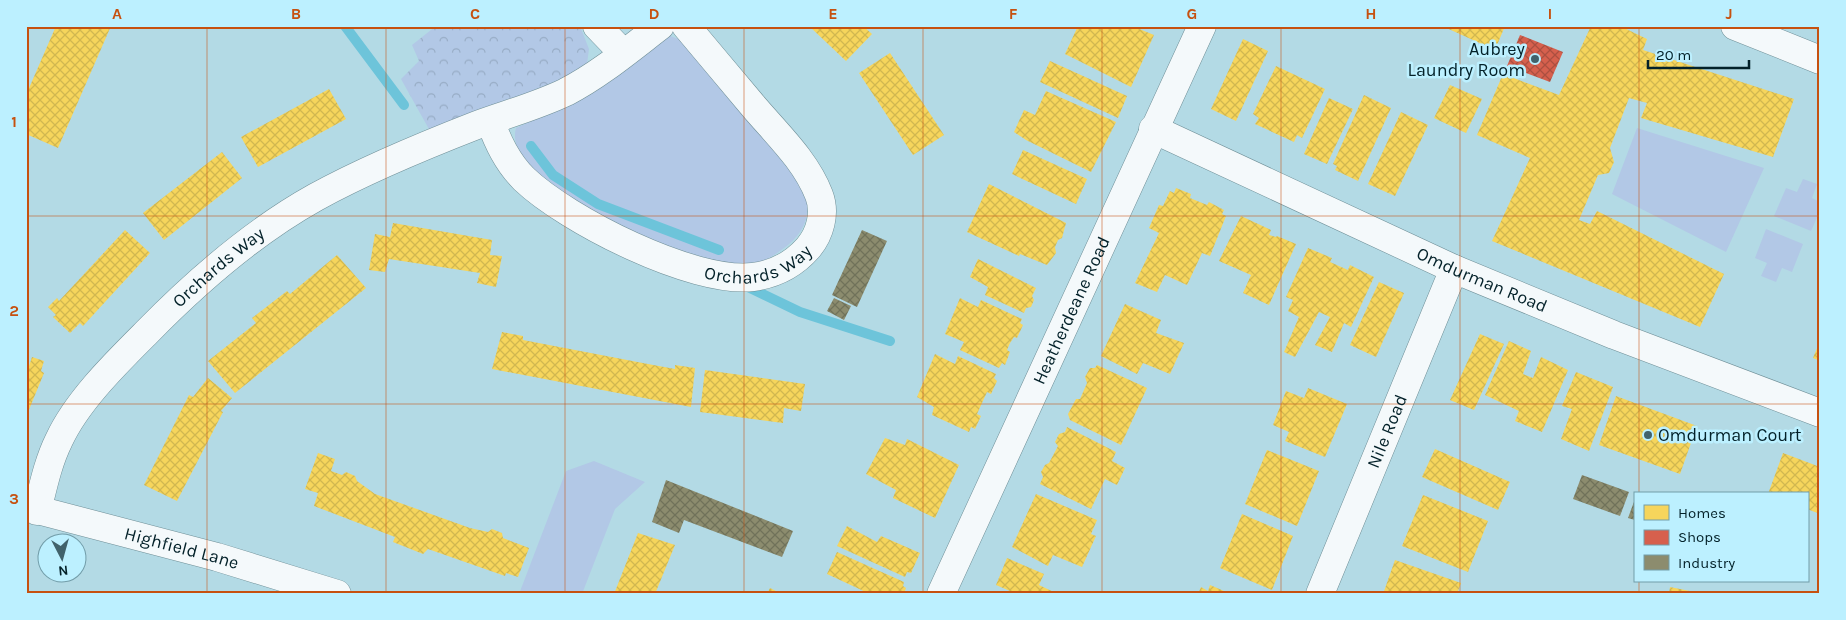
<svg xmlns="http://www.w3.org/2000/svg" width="1846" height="620" font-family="Karla,sans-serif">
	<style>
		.green { fill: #b2c8e6 }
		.forest { fill: url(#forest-crowns) }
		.homes { fill: url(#homes-cross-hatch) }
		.shops { fill: url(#shops-cross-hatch) }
		.industry { fill: url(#industry-cross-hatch) }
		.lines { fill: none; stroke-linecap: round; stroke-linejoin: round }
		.stream { stroke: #6dc4da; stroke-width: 10 }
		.street-casing { stroke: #6f8f97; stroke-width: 29 }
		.primary-casing { stroke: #6f8f97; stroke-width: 29 }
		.street { stroke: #f4f9fb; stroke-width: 28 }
		.primary { stroke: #f4f9fb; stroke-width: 28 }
		.grid { fill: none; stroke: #c65110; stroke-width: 1; stroke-opacity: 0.55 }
		.poi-dot { fill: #41626b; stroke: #bcf0ff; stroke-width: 2 }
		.labels { text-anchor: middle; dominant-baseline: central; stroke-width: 5; stroke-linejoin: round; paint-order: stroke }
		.poi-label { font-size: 18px; fill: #032129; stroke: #bcf0ff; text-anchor: end }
		.street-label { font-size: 18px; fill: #032129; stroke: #bcf0ff }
		.neatline { fill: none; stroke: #c65110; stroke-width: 2 }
		.grid-label { font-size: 16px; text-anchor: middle; font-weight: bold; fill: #c65110 }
	</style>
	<defs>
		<pattern id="forest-crowns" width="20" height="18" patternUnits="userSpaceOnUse" patternTransform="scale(1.25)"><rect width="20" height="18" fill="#b2c8e6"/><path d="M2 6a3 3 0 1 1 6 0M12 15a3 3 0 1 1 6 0" fill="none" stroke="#97acc5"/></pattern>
		<pattern id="homes-cross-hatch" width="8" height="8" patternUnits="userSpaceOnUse" patternTransform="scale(1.25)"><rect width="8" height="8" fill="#f6d55c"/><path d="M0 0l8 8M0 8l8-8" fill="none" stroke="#d1b750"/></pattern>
		<pattern id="shops-cross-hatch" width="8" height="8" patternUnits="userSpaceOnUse" patternTransform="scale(1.25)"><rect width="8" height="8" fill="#d6604d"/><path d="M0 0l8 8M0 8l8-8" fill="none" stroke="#ab4f40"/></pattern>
		<pattern id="industry-cross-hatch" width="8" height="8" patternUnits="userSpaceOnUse" patternTransform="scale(1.25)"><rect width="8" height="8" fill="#8c8c6e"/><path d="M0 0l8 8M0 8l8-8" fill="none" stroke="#70725a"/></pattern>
	</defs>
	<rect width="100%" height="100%" fill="#b3dae5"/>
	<path class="green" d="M670,36L687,42L807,191C810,214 806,230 788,245C775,255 764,263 748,265C720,268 657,247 632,234C599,218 568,198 540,174C535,170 527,165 523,159C517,150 513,138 516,128L594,92Z
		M1637,128L1764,168L1726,252L1612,194Z
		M1803,179L1817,184L1812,198L1820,202V211L1811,231L1774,216L1786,188L1797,192Z
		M1766,229L1803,244L1792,272L1782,268L1776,282L1761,276L1767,263L1755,258Z
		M594,461L645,482L615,509L582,594H519L566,471Z"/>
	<path class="forest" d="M436,26H580L589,49L587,64C544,97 481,112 430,131L401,79L419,61L412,45Z"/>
	<path class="homes" d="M56,26H111L58,148L26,134V95Z
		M809,26H863L872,34L846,61Z
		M1078,26H1132L1154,35L1131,87L1065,54Z
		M1442,26H1505L1495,50Z
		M1591,26H1620L1647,39L1643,50L1794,99L1773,157L1641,118L1647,103L1629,98L1610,148L1614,162L1609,173L1598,175L1579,220L1590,224L1597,211L1724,274L1700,327L1492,241L1530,158L1477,135L1503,74L1559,95Z
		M1243,39L1268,51L1236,121L1211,109Z
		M890,53L944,135L913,155L859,73Z
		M1050,61L1127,96L1118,118L1040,82Z
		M1276,66L1325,89L1302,138L1297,135L1294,142L1255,124L1259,118L1253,114Z
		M1450,85L1482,99L1466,133L1434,118Z
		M329,89L346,119L258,167L241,137Z
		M1046,91L1116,122L1091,172L1026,140L1014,132L1024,110L1035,115Z
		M1364,95L1391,108L1358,181L1335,170L1337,166L1333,164Z
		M1329,98L1353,109L1327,164L1304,154Z
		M1401,112L1428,125L1395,196L1368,184Z
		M1023,150L1087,179L1076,204L1012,174Z
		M222,152L242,178L164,240L143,213Z
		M989,184L1066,223L1062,238L1058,240L1055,247L1056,253L1047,265L1020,254L1019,256L967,232Z
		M1176,188L1191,194L1190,198L1207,205L1209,202L1224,210L1222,214L1226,216L1210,256L1202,253L1187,285L1165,275L1157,292L1135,283L1159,233L1149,228L1159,205L1163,206L1170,191L1174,193Z
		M1241,216L1271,230L1269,235L1276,237L1277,236L1296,244L1269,305L1243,293L1251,275L1219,261Z
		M393,223L492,240L490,255L502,256L496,287L477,283L480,273L389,259L385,272L369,270L375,234L390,237Z
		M125,230L150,253L83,326L80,323L70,333L53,317L56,315L48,307L57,298L59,301Z
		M1308,248L1332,258L1330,262L1348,270L1350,265L1374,277L1351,327L1344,323L1332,352L1315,345L1330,317L1319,312L1295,357L1284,352L1299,317L1288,311L1293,300L1286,297Z
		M337,255L366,288L235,393L208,361L256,323L252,318L287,291L290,294Z
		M978,259L1036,288L1032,296L1034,300L1031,307L1026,308L1024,313L985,295L988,287L970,277Z
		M1379,282L1404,293L1376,357L1350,345Z
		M960,298L978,307L981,300L1022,319L1020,323L1023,325L1017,338L1014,337L1010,343L1007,350L1010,352L1005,365L1002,363L999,368L960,350L964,342L945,334Z
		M1125,304L1161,320L1156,333L1184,343L1170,374L1143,363L1137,374L1101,356Z
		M502,332L523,336V340L648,364L675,369V365L695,368L691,407L492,369Z
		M1480,334L1504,344L1474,410L1450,400Z
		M1509,341L1531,351L1523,374L1533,378L1541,357L1568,370L1542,432L1515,421L1519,411L1485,395Z
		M1820,341V361L1813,358Z
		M935,354L955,364L958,356L996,374L994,378L997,381L991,394L987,392L977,414L981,416L975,429L971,427L969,432L932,415L934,407L917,397Z
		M32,357L44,361L41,371L44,373L26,417V365L29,366Z
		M1097,365L1147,388L1121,445L1070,420L1068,414L1076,399H1080L1087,383L1085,377L1090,368H1095Z
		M705,370L805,384L801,411L784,408L783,423L700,412Z
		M1576,372L1613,387L1589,451L1561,439L1572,409L1562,406Z
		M208,378L232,398L221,411L223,412L177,501L144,485L189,395L193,397Z
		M1308,388L1347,404L1325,457L1285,441L1289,432L1273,425L1286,391L1304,398Z
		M1616,396L1697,426L1680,474L1599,445Z
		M1067,427L1116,452L1112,461L1125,468L1117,485L1105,479L1091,509L1040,484L1043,477L1041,472L1045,465L1049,463L1058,446L1055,442L1059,434L1065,432Z
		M885,438L905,445L907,439L959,465L935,518L893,498L896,490L866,474Z
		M1435,449L1510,482L1498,510L1422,477Z
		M1267,450L1319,471L1297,526L1245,504Z
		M318,453L335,459L331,471L342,475L346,472L355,476L357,481L375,494L470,528L488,532L492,529L502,533L503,538L529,548L518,577L506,573L505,576L428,549L423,554L393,542L395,537L314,506L318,493L305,489Z
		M1783,453L1820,467V514L1807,509V494H1768Z
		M1036,494L1097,520L1091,534L1096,536L1082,567L1053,555L1048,566L1012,547Z
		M1423,495L1488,521L1468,572L1402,546Z
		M1242,514L1293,536L1272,590L1220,568Z
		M847,526L877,542L881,536L920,553L911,573L907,572L905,577L837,546Z
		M638,533L675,545L655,594H614Z
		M837,552L904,582L903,586L906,588L904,594H870L827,574Z
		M1007,558L1044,574L1039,585L1058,594H1017L996,585Z
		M1395,560L1461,583L1457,594H1383Z
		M1210,585L1231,594H1198L1201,587L1208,591Z
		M1670,587L1700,593V594H1669Z
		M770,588L782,594H767Z"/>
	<path class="shops" d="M1520,35L1563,52L1550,82L1507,66Z"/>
	<path class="industry" d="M862,230L887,241L857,307L832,295Z
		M834,298L851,306L844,320L827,311Z
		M1582,475L1629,492L1620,516L1573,499Z
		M666,480L793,531L782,557L684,520L679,533L652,522Z
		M1635,499V520L1628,518Z"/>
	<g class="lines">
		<path class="stream" d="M345,26L404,105
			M531,146L553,175L598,204L719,250
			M748,287L800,312L890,341"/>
		<defs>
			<g id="street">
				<path d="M597,26L623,53"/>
				<path d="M1735,26L1820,60"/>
				<path id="s1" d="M490,121C498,142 507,162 524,179C567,220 693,284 753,277C776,274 793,265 808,248C820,234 826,213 819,195C806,161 777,134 754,107C731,80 709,53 686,26"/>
				<path id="s2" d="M1153,129L1454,269L1614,335L1820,413"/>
				<path id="s3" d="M37,511C43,487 48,462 59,440C77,401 116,363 147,332C197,281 253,232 316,197C367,169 423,146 477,125C507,114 537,106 566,92C599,75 630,49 660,26"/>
				<path id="s4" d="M941,594L1202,26"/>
				<path id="s5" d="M1320,594L1454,269"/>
			</g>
			<g id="primary">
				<path id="s6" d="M26,507L217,557L337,594"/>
			</g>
		</defs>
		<use href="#street" class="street-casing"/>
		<use href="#primary" class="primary-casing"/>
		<use href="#street" class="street"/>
		<use href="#primary" class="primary"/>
	</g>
	<path class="grid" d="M207,26V594M386,26V594M565,26V594M744,26V594M923,26V594M1102,26V594M1281,26V594M1460,26V594M1639,26V494M26,216H1820M26,404H1820M1639,581V594"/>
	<g class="poi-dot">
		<circle cx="1535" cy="59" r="5"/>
		<circle cx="1648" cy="435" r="5"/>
	</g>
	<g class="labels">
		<g class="poi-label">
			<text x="1525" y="49">Aubrey<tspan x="1525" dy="21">Laundry Room</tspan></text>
			<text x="1658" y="435" text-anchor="start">Omdurman Court</text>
		</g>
		<g class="street-label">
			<text stroke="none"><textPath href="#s1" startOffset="329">Orchards Way</textPath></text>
			<text stroke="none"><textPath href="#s3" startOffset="311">Orchards Way</textPath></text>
			<text stroke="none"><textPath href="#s2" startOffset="362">Omdurman Road</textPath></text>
			<text stroke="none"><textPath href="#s4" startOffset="312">Heatherdeane Road</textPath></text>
			<text stroke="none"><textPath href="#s5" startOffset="176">Nile Road</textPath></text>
			<text stroke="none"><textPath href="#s6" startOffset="161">Highfield Lane</textPath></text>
		</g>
	</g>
	<rect width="1846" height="620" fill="none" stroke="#bcf0ff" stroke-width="55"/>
	<rect x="1634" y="492" width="175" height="90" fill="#bcf0ff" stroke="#729da9"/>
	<rect x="1644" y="505" width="25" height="15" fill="#f6d55c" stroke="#729da9"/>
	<text x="1678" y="518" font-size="15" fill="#032129">Homes</text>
	<rect x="1644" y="530" width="25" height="15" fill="#d6604d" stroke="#729da9"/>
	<text x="1678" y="542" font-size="15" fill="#032129">Shops</text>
	<rect x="1644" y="555" width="25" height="15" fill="#8c8c6e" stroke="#729da9"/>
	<text x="1678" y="568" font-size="15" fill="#032129">Industry</text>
	<g transform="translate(62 558) rotate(174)"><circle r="24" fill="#bcf0ff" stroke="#729da9"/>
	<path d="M0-4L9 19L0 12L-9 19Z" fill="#41626b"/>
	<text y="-8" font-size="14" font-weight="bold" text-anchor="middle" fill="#032129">N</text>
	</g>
	<path d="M1648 60v8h101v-8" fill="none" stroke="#032129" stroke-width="2.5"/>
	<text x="1656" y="60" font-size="15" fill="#032129" stroke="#bcf0ff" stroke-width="4" paint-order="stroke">20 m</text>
	<rect x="28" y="28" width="1790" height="564" class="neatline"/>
	<g class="grid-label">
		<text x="117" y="19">A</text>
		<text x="296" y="19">B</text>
		<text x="475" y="19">C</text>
		<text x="654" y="19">D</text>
		<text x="833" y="19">E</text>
		<text x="1013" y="19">F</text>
		<text x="1192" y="19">G</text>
		<text x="1371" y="19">H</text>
		<text x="1550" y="19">I</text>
		<text x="1729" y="19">J</text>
		<text x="14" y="127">1</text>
		<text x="14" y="316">2</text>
		<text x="14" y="504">3</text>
	</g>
</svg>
